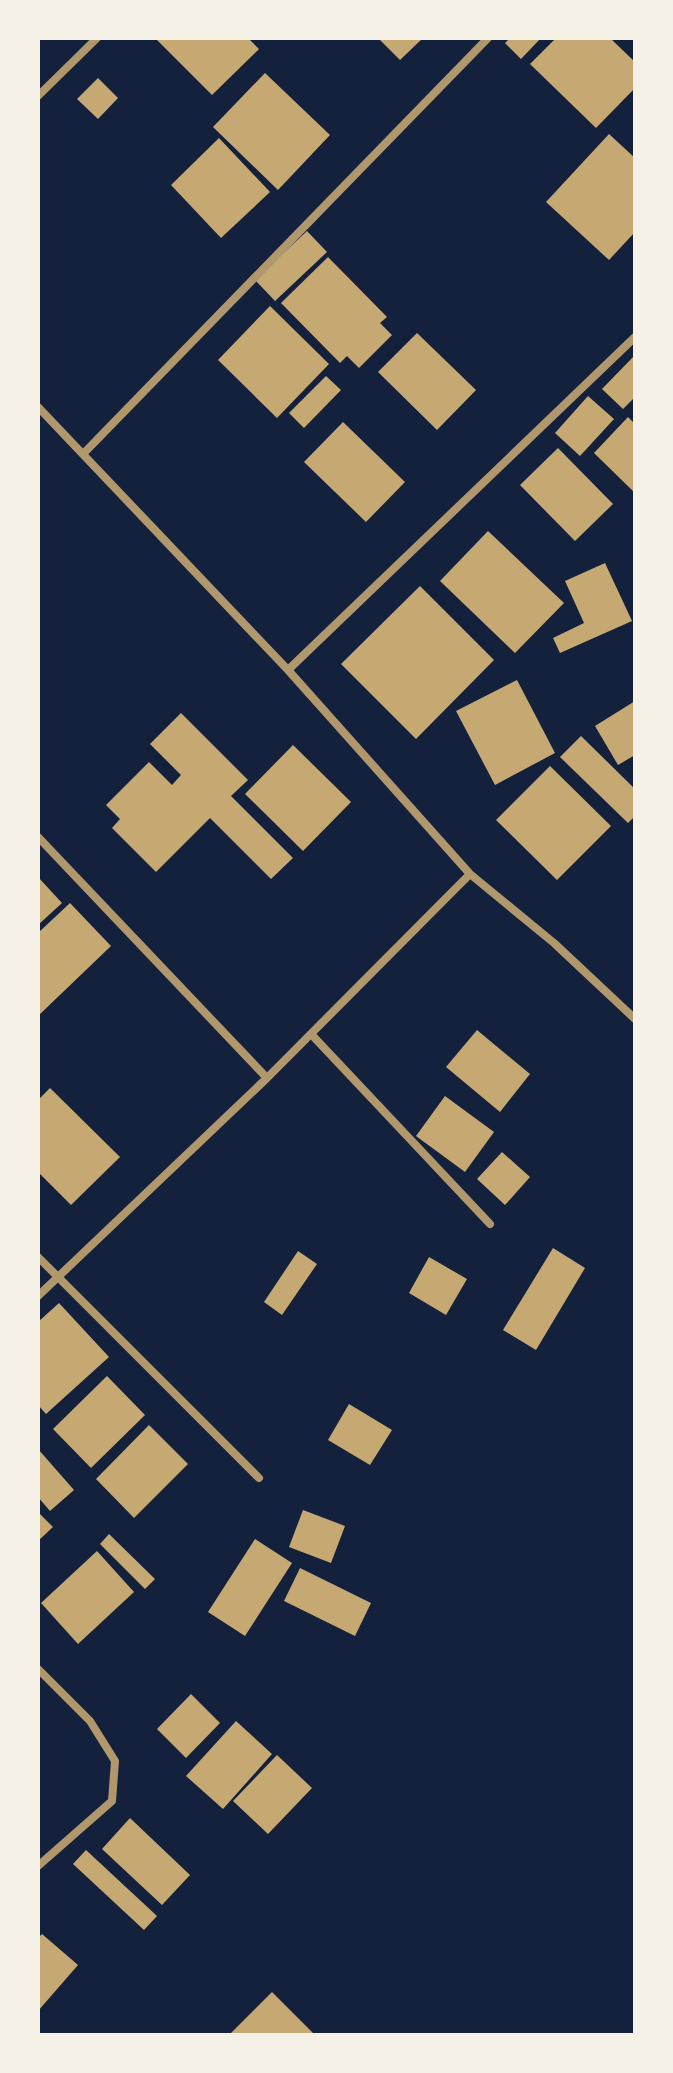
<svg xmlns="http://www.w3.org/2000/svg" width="673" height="2073" font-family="Commissioner,sans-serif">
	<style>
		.building { fill: #c6a872 }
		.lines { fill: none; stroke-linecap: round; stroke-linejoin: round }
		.minor { stroke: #b1986c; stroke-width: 8 }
	</style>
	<rect width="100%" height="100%" fill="#14213d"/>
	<path class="building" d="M155,38H248L259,49L212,95Z
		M378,38H423L400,60Z
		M510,38H541L521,59L505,43Z
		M556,38H610L635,62V88L596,128L530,64Z
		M265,73L330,135L278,190L213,127Z
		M98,78L118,98L98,119L77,99Z
		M609,134L635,158V232L609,260L546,202Z
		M219,138L270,192L221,238L171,185Z
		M307,231L327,252L275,301L255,280Z
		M328,257L387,317L380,323L392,335L359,368L347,356L340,363L281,303Z
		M270,306L329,364L277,418L218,360Z
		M417,333L476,390L437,430L378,372Z
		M635,355V397L623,409L602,389Z
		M326,376L341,390L304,428L289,413Z
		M588,396L614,419L580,456L555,433Z
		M628,417L635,424V493L594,453Z
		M343,422L405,482L366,522L304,462Z
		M558,448L613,504L575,541L520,485Z
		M488,531L564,603L515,653L440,581Z
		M605,563L632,621L560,653L553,638L584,623L565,581Z
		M420,586L494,660L416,739L341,664Z
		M517,680L555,753L495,785L456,711Z
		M635,701V755L618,765L595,726Z
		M181,713L248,780L231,796L293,858L271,879L210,818L156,872L112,828L120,819L106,805L149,762L172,785L181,775L150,744Z
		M581,736L635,789V816L628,823L560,757Z
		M293,745L351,802L303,851L245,794Z
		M550,766L611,826L557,880L496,820Z
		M38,877L62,903L38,925Z
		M70,903L111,946L38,1016V933Z
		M477,1030L530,1074L500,1112L446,1067Z
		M50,1088L120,1157L71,1205L38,1172V1100Z
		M445,1096L494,1132L465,1172L416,1136Z
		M502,1152L530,1177L505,1205L477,1179Z
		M553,1248L585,1268L536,1350L503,1330Z
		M298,1251L317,1264L282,1315L264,1302Z
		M429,1257L467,1279L446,1315L409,1293Z
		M59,1303L109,1357L46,1414L38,1405V1322Z
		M107,1376L145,1415L91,1468L53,1429Z
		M349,1404L392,1430L370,1465L328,1440Z
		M149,1425L188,1464L134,1518L96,1479Z
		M38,1449L74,1490L50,1511L38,1497Z
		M303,1510L345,1526L331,1563L289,1547Z
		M38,1512L53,1527L38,1541Z
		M109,1534L155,1579L145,1589L100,1544Z
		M255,1539L292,1563L245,1636L208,1612Z
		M97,1551L134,1592L78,1644L41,1603Z
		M300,1568L371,1603L355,1636L284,1601Z
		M191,1694L220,1723L186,1758L157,1729Z
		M236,1721L272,1754L223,1809L186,1776Z
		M277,1755L312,1788L268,1834L233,1801Z
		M130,1818L190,1875L162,1905L102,1849Z
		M86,1850L157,1916L144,1930L73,1864Z
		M42,1934L78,1965L38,2011V1938Z
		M272,1992L315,2035H229Z"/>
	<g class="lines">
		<path class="minor" d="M38,96L97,38
			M38,407L288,670L470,874L554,943L635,1019
			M84,453L488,38
			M288,670L635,337
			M38,837L267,1078
			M311,1034L490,1224
			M38,1257L259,1478
			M38,1296L267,1078L470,874
			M38,1669L90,1721L115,1761L112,1801L38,1866"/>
	</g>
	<rect width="673" height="2073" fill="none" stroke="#f6f1e7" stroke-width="80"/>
</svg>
